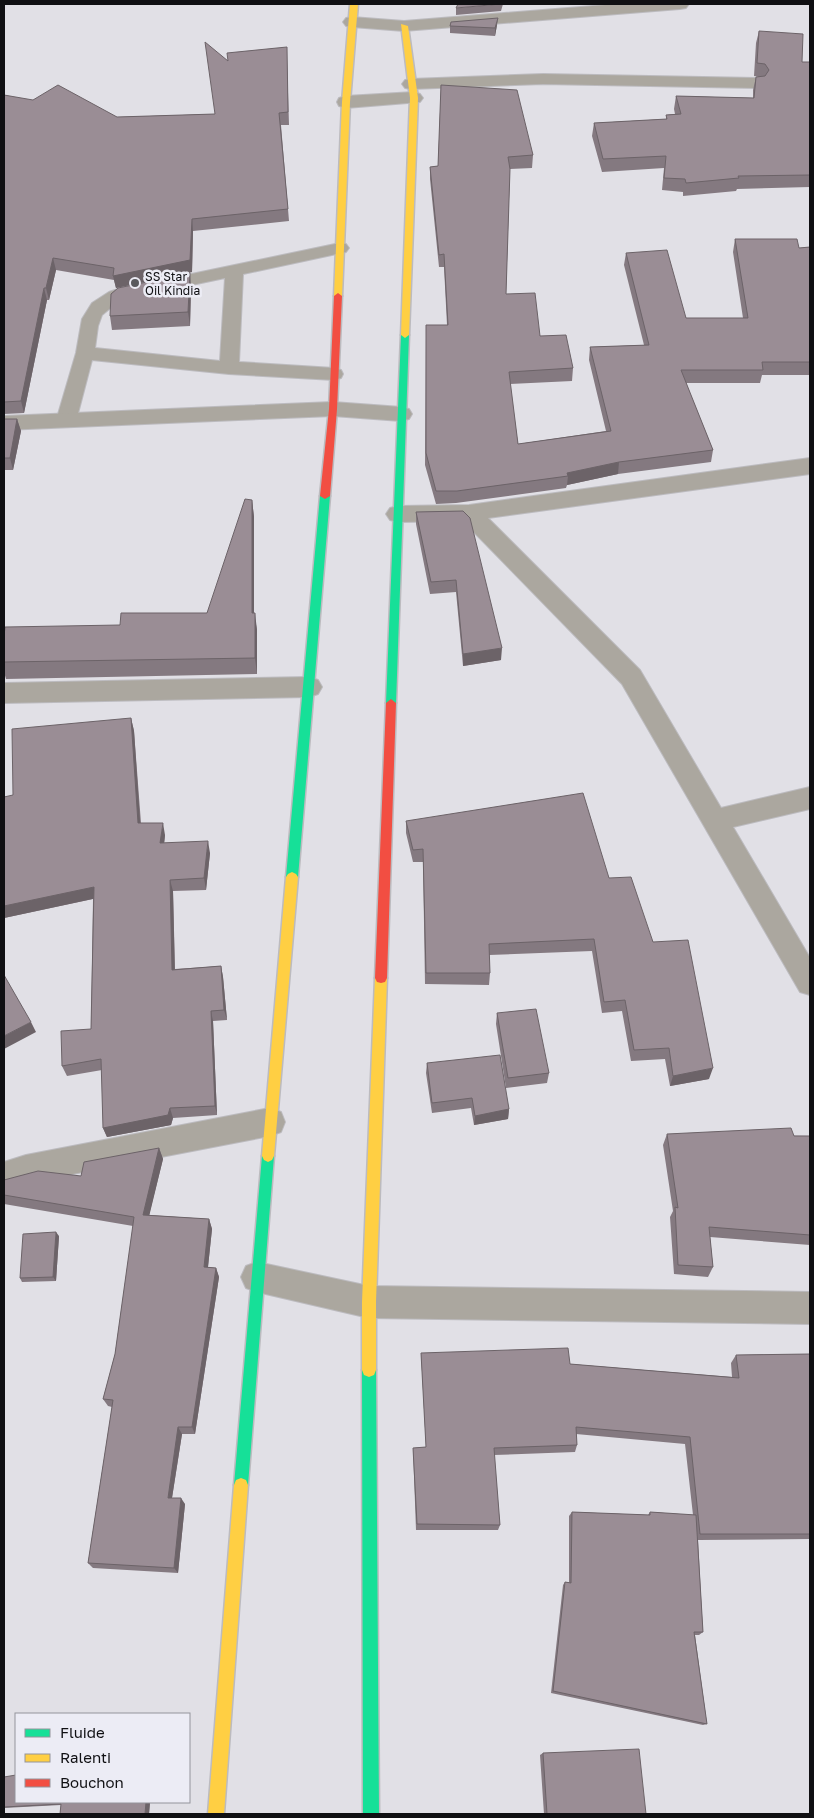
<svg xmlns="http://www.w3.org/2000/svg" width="814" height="1818" font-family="'Golos Text',sans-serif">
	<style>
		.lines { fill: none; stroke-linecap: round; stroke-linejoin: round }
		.lane-casing { stroke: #bcbbbf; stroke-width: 2 }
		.street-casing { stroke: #bcbbbf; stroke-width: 2 }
		.fast-casing { stroke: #bcbbbf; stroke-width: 3 }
		.slow-casing { stroke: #bcbbbf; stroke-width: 3 }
		.jam-casing { stroke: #bcbbbf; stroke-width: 3 }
		.lane { fill: #aba79f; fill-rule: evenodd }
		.street { fill: #aba79f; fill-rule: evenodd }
		.fast { fill: #16e098; fill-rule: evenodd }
		.slow { fill: #ffcf43; fill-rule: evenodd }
		.jam { fill: #f24e42; fill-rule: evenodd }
		.wall { fill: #847980 }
		.shaded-wall { fill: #6c6368 }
		.building { fill: #9a8d95; stroke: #6c6368 }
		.poi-dot { fill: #59595d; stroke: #ececf5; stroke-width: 2 }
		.labels { text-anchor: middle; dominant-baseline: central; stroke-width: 5; stroke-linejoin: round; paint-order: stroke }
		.far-poi-label { font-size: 12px; fill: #101013; stroke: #ececf5; text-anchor: start }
	</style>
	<rect width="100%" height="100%" fill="#e1e0e6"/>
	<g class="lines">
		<defs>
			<path id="lane" d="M340,243L346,244L349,248L346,252L243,274L239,362L334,368L341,370L343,374L341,378L334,380L229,374L92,360L76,421L73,426L66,427L59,426L56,421L76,353L82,319L92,303L109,292L115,290ZM225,278L220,361L95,348L98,326L102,315L120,300Z"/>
			<path id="street" d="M618,4H689L686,8L680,9L404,31L352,27L346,26L343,22L346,18L352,17L404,21Z
				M543,74L756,78L762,79L765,83L762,87L756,88L543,84L411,89L405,88L402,84L405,80L411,79Z
				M414,92L420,94L423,98L420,102L346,108L339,106L337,102L339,98L346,96Z
				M333,402L401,407L409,409L412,414L409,419L401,421L333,416L4,430V416Z
				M810,458V474L488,518L640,670L721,808L810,787V809L733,827L810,958V995L800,992L622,684L463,521L398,522L390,520L386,514L390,508L398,506L469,505Z
				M309,677L318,680L322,687L318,694L309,697L4,703V683Z
				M270,1108L281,1112L285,1122L281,1132L270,1136L26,1183L4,1190V1162L26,1155Z
				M257,1262L369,1286L810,1292V1324L369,1318L257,1292L246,1288L241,1277L246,1266Z"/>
			<path id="fast" d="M405,332L409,335L396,703L391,707L386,703L401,335Z
				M325,493L330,496L298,877L296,880H288L286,877L320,496Z
				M268,1150L272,1152L274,1156L248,1485L246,1490L241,1492L236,1490L234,1485L262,1156L264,1152Z
				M369,1363L374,1365L376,1370L379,1814H363L362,1370L364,1365Z"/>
			<path id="slow" d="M350,4H358L350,102L342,296L338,299L334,296L342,102Z
				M401,24L408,26L418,98L409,335L405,338L401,335L410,98Z
				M292,872L296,874L298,877L274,1156L272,1160L268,1162L264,1160L262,1156L286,877L288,874Z
				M381,973L385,974L387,978L376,1302V1370L374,1375L369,1377L364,1375L362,1370V1302L375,978L377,974Z
				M241,1478L246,1480L248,1485L224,1814H208L234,1485L236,1480Z"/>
			<path id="jam" d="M338,293L342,296L337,409L330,496L325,499L320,496L329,409L334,296Z
				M391,699L396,703L387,978L385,982L381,983L377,982L375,978L386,703Z"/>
		</defs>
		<use href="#lane" class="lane-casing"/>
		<use href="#street" class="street-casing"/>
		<use href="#fast" class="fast-casing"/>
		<use href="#slow" class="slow-casing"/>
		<use href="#jam" class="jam-casing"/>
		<use href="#lane" class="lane"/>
		<use href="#street" class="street"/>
		<use href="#fast" class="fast"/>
		<use href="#slow" class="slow"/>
		<use href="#jam" class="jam"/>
	</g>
	<path class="wall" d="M503,4L501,11L456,15V8Z
		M497,25L495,36L450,33V26Z
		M759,31L802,62H810V187L737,189L736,191L683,196V192L662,190L664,168L602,172L592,136L594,123L666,119V115L675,114L674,109L676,96L753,98V90L756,77H759L754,76L756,43Z
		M287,59L289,125H281L289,221L193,231L192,272L116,288L114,280L56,270L49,300H47L24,413L4,414V95L117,117L215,114L228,60Z
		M441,85L533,155L532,168L510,169L506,294L540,336L573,368L572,381L510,384L518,444L606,431L589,360L590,347L644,345L624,265L626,253L686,318H743L733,252L735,239L799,248L810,247V375H762L760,383H686L713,450L711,462L618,474L567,485L566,488L456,503L436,504L425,465L426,338L447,325L444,267H439L430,179V167L438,166Z
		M191,287L190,326L112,330L110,316Z
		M4,419H17L21,431L13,470H4Z
		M252,500L254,517V613L257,630V674L6,679L4,672V662L207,613Z
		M463,511L501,660L463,666L456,592L430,594L416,524V512Z
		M131,718L134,731L141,823L165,835L164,843L210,853L206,890L173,891L175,969L221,966L223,977L227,1020L213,1021L217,1115L173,1118L171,1125L107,1137L103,1128L102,1070L67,1076L62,1066L91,1029L93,899L4,918L13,795Z
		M406,821L609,878L653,942L709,1079L670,1086L665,1059L631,1061L622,1011L602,1013L592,951L489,955L490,973L489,985L425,984L423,862H413L406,833Z
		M497,1013L549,1073L547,1083L506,1088L496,1024Z
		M427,1063L509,1109L508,1119L474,1125L471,1108L432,1113L426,1073Z
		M667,1134L810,1136V1245L710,1237L713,1267L708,1277L674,1274L670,1217L673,1211L663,1145Z
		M159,1148L163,1159L149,1215L209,1219L212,1229L208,1267L216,1268L219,1277L195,1434H182L172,1498L185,1504L178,1573L93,1568L88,1563L112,1407L108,1406L103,1399L115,1354L133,1226L4,1204V1180L81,1176Z
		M59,1236L56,1281L22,1282L20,1278Z
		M421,1353L570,1364L732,1377L731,1363L736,1355L810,1354V1539L698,1540L703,1632L699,1635H695L707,1724L703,1725L551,1693L563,1585L565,1582H569V1516L572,1512L648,1515L650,1512L693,1515L685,1444L576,1434L577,1445L575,1452L494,1455L500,1525L498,1530H416L413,1448L426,1447Z
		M543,1753L646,1814H544L540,1755Z
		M4,1777L150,1802L149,1814H60L61,1805L4,1808Z"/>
	<path class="shaded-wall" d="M498,18L497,25L495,36V28Z
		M192,219L193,231L192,272L116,288L113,276Z
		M53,258L56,270L49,300L46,288Z
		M190,273L191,287L190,326L188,312Z
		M44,288L47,300L24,413L21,401Z
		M17,419L21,431L13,470L10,458Z
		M619,462L618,474L567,485L568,476L567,473Z
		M252,500L254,517V630L252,613Z
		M255,613L257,630V674L255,658Z
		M502,648L501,660L463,666V654Z
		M131,718L134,731L141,835L138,823Z
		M163,823L165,835L163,855L160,843Z
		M208,841L210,853L206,890L204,878Z
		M170,880L173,891L175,981L172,970Z
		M94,887L97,898L4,918V906Z
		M221,966L223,977L227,1020L224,1010Z
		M211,1011L213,1021L217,1115L215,1106Z
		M31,1022L36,1032L4,1049V1036Z
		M713,1068L709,1079L670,1086L673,1076Z
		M170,1108L173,1118L171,1125L107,1137L103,1128Z
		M509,1109L508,1119L474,1125L475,1116Z
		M159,1148L163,1159L147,1225L143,1215Z
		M209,1219L212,1229L207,1276L204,1267Z
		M56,1232L59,1236L56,1281L53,1277Z
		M216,1268L219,1277L195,1434L192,1427Z
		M178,1427L182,1434L171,1504L168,1498Z
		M181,1498L185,1504L178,1573L174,1568Z
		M146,1802H150L149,1814H145Z"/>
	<path class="building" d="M458,4H501L456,8Z
		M498,18L495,28L450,26L451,22Z
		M759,31L803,34L802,62H810V175L738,176L739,178L686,183L685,179L664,178L666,156L603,159L594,123L667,119L666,115L681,114L676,96L754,98L756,77L765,76L769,70L765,64L757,63Z
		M205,42L228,61L227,53L287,47L288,112L279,113L288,209L192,219L190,260L113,276L114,268L53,258L46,288H44L21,401L4,402V95L33,100L58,85L117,117L215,114Z
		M441,85L517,90L533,155L508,157L510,169L506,294L535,293L540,336L566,335L573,368L509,372L518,444L611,431L590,347L649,345L626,253L667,250L686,318H748L735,239H797L799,248L810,247V362H762L763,370H681L713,450L619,462L567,473L568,476L457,491H436L426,453V325H448L444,254L439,255L430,167L438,166Z
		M190,273L188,312L110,316L111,294L118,288Z
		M4,419H17L10,458H4Z
		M245,499L252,500V613H255V658L4,662V636L5,627L120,625L121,613H207Z
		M463,511L470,518L502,648L463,654L456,580L431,582L416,512Z
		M131,718L138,823H163L160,843L208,841L204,878L170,880L172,970L221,966L224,1010L211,1011L215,1106L170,1108L168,1115L103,1128L101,1059L62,1066L61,1031L91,1029L94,887L4,906V797L13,795L12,729Z
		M583,793L609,878L631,877L653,942L688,940L713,1068L673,1076L669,1048L634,1050L625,1000L604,1002L594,939L489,944L490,973H426L423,849L413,850L406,821Z
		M4,975L31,1022L4,1036Z
		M536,1009L549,1073L508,1078L497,1013Z
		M500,1055L509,1109L475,1116L472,1098L432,1103L427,1063Z
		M791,1128L794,1136H810V1235L709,1227L713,1267L678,1265L675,1207L678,1208L667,1134Z
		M159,1148L143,1215L209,1219L204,1267L216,1268L192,1427H178L168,1498H181L174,1568L88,1563L113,1400L103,1399L115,1354L134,1217L4,1195V1180L38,1171L81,1176L84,1162Z
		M56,1232L53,1277L20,1278L23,1234Z
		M568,1348L570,1364L739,1378L736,1355L810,1354V1534H700L690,1437L576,1427L577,1445L494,1448L500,1525L417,1524L413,1448L426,1447L421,1353Z
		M572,1512L650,1515V1512L696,1515L703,1632H694L707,1724L553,1691L565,1582L571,1583Z
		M639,1749L646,1814H547L543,1753Z
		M16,1775V1802H146L145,1814H60L61,1804L4,1807V1777Z"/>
	<circle class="poi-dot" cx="135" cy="283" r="5"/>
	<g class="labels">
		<g class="far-poi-label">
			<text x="145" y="276">SS Star<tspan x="145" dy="14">Oil Kindia</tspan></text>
		</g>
	</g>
	<rect width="814" height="1818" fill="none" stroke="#101013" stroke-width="10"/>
	<rect x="15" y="1713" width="175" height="90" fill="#ececf5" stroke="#94949b"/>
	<rect x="25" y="1729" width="25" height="8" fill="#16e098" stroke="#94949b"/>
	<text x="60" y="1738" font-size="15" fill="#101013">Fluide</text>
	<rect x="25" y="1754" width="25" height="8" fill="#ffcf43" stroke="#94949b"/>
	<text x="60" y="1763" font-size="15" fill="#101013">Ralenti</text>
	<rect x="25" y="1779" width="25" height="8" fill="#f24e42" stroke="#94949b"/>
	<text x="60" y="1788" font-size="15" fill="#101013">Bouchon</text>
</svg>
